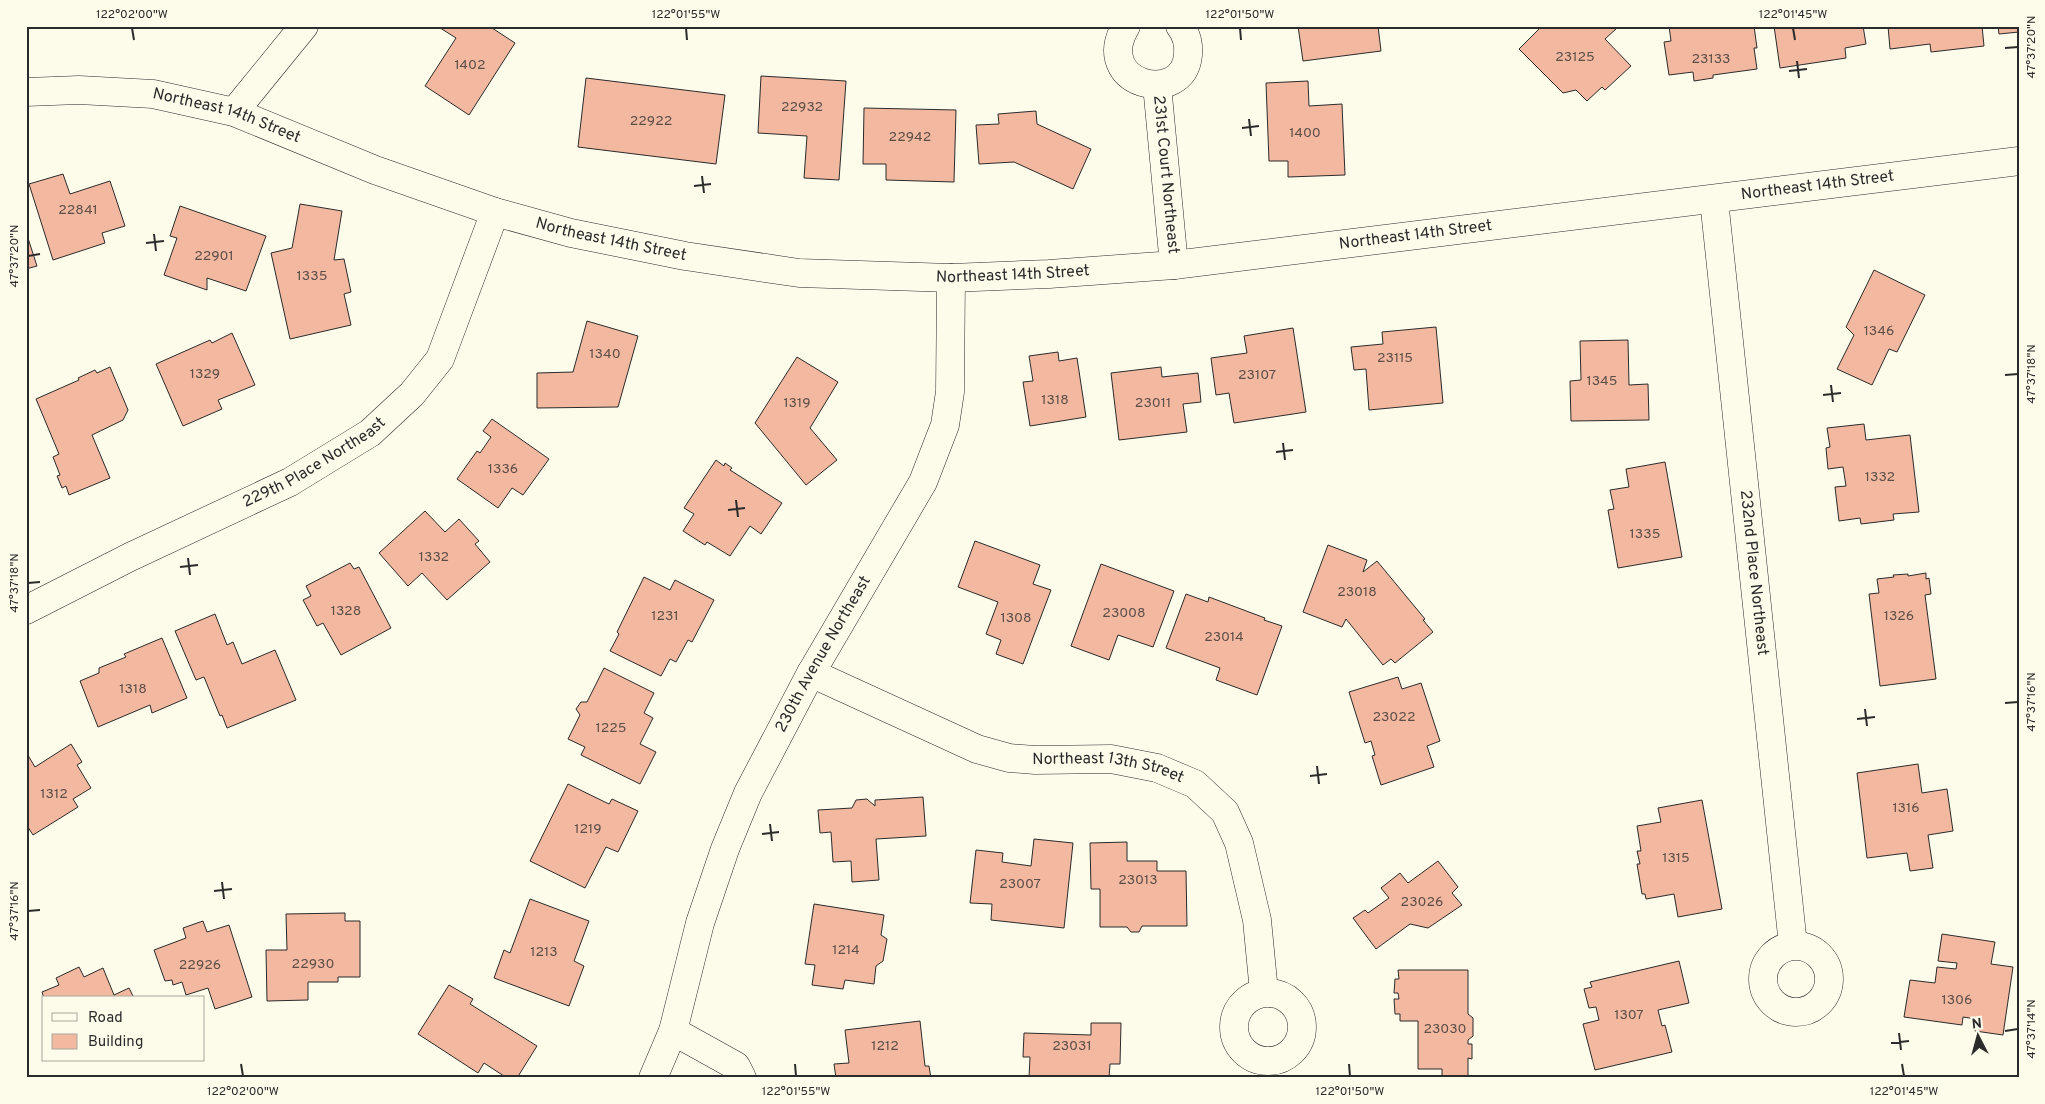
<svg xmlns="http://www.w3.org/2000/svg" width="2045" height="1104" font-family="Overpass,sans-serif">
	<style>
		.building { fill: #f2b8a0; stroke: #2b2b2b }
		.lines { fill: none; stroke-linecap: round; stroke-linejoin: round }
		.minor-casing { stroke: #2b2b2b; stroke-width: 29 }
		.minor { stroke: #fdfbea; stroke-width: 28 }
		.ticks { fill: none; stroke: #2b2b2b; stroke-width: 2 }
		.labels { text-anchor: middle; dominant-baseline: central; stroke-width: 4; stroke-linejoin: round; paint-order: stroke }
		.number-label { font-size: 14px; fill: #5d4e48 }
		.street-label { font-size: 16px; fill: #2b2b2b; stroke: #fdfbea }
		.neatline { fill: none; stroke: #2b2b2b; stroke-width: 2 }
		.ticks-label { font-size: 12px; text-anchor: middle; fill: #2b2b2b }
	</style>
	<rect width="100%" height="100%" fill="#fdfbea"/>
	<path class="building" d="M437,26H489L515,43L469,115L425,86L456,38Z
		M1298,26H1378L1381,51L1303,61Z
		M1542,26H1615L1617,28L1605,39L1631,66L1605,90L1602,87L1587,101L1576,90L1563,93L1519,49Z
		M1669,26H1754L1757,48H1754L1757,69L1713,75V78L1694,81L1693,72L1669,75L1664,42L1671,41Z
		M1774,26H1863L1866,44L1845,48L1846,58L1780,68Z
		M1888,26H1982L1984,46L1931,52L1930,44L1890,49Z
		M1998,26H2019V32L1999,34Z
		M761,76L846,81L839,180L804,178L807,136L758,133Z
		M586,78L725,95L716,164L578,147Z
		M1308,81L1309,106L1342,104L1345,175L1288,177V161H1269L1266,83Z
		M864,108L956,110L954,182L886,180V164H863Z
		M1036,111L1037,124L1091,149L1073,189L1014,162L979,164L976,125L999,124L998,114Z
		M63,174L70,194L110,181L125,226L102,233L105,243L53,260L29,184Z
		M300,204L342,211L334,260L344,259L351,292L344,294L351,325L290,339L271,253L292,248Z
		M180,206L266,236L246,291L207,278V290L164,275L177,238L170,236Z
		M26,232L37,266L26,269Z
		M1874,270L1925,295L1897,352L1889,349L1872,385L1837,369L1854,335L1846,327Z
		M587,321L638,336L618,407L537,408V373L573,372Z
		M1436,327L1443,403L1369,410L1366,369L1354,370L1351,347L1383,344L1382,332Z
		M1293,328L1306,412L1234,423L1229,393L1216,395L1211,358L1247,353L1244,336Z
		M232,333L255,385L218,400L222,409L183,426L156,364L210,340L212,343Z
		M1628,340L1629,385L1648,384L1649,420L1571,421L1570,381L1581,380L1580,341Z
		M1058,352L1059,361L1077,358L1086,417L1030,426L1023,382L1033,381L1029,356Z
		M797,357L838,382L810,428L837,460L806,485L755,423Z
		M110,367L128,410L123,420L92,435L110,478L69,495L66,486L62,488L57,476L60,475L53,457L59,454L36,399L79,380L78,378L95,370L97,373Z
		M1161,367L1162,377L1198,373L1201,402L1183,404L1187,432L1119,440L1111,373Z
		M492,419L549,459L523,495L512,488L498,508L457,479L477,451L480,453L491,437L483,431Z
		M1864,424L1866,440L1910,435L1919,512L1893,514L1894,520L1861,524L1860,518L1839,521L1835,487L1846,486L1843,467L1828,469L1826,448L1830,447L1827,428Z
		M716,460L724,466L725,463L732,468L730,470L782,503L761,534L750,526L730,556L707,542L705,545L683,531L694,514L684,508Z
		M1665,462L1682,557L1618,568L1608,510L1614,509L1610,490L1629,487L1626,469Z
		M425,511L445,532L459,519L479,541L475,544L490,562L447,600L422,573L408,586L379,553Z
		M975,541L1040,565L1033,584L1051,590L1023,664L996,654L1001,640L986,634L998,602L958,587Z
		M1328,545L1367,560L1363,572L1377,561L1425,619L1423,620L1433,632L1395,663L1391,659L1383,665L1346,619L1342,627L1303,612Z
		M350,563L354,569L359,567L391,628L341,655L323,623L317,626L303,600L311,596L306,586Z
		M1101,564L1174,591L1153,647L1118,635L1109,660L1071,646Z
		M1926,573V579L1929,578L1931,594L1925,595L1936,679L1880,686L1869,594L1879,593L1877,579L1894,577L1893,575L1908,574V576Z
		M644,577L670,590L675,580L714,600L692,642L688,640L676,662L670,659L661,676L610,651L619,634L617,632Z
		M1186,594L1208,602L1209,597L1265,618L1264,620L1282,626L1257,695L1216,680L1220,668L1166,648Z
		M215,614L227,645L233,642L242,664L275,650L296,700L227,728L222,715L220,716L204,677L196,680L175,631Z
		M162,638L187,698L152,713L150,705L98,727L80,681L99,673V668L126,657L124,654Z
		M604,668L654,693L644,713L653,718L640,744L656,752L640,784L581,755L585,747L568,739L580,715L576,709L581,702H587Z
		M1398,677L1402,689L1421,683L1440,741L1427,746L1434,767L1381,785L1372,756L1375,755L1371,741L1365,743L1349,692Z
		M71,744L82,762L77,765L91,788L73,799L78,807L33,835L26,824V752L35,767Z
		M1918,764L1922,793L1947,789L1953,831L1928,835L1933,868L1910,871L1907,853L1867,858L1857,773Z
		M568,784L609,804L612,799L638,811L618,852L606,847L585,888L530,861Z
		M923,797L926,836L876,839L879,880L852,882L851,861L833,862L831,832L820,833L818,810L852,808L856,800L867,799L875,806V800Z
		M1702,800L1722,909L1678,917L1674,894L1646,899L1645,894H1642L1637,864H1640L1637,851H1641L1637,826L1661,822L1658,808Z
		M1034,839L1073,843L1064,928L991,920L992,904L970,903L976,850L1003,853L1002,862L1031,866Z
		M1127,842V861H1157V871H1186L1187,926H1142L1139,932H1131L1127,927H1100V889H1091L1090,843Z
		M1438,861L1458,887L1452,893L1462,905L1428,928L1410,924L1376,949L1353,918L1365,910L1368,913L1389,898L1381,888L1400,873L1408,883Z
		M530,899L589,921L574,961L584,966L569,1006L494,978L504,950L510,953Z
		M814,904L884,915L881,935L887,939L883,961L876,966L874,984L845,980L843,989L812,985L815,965L805,964Z
		M345,913V921H360V977H338V982H308V1000L267,1001L266,950H287L286,914Z
		M203,921L207,932L229,925L252,997L215,1009L208,988L186,995L182,982L173,985L172,980L165,981L154,950L186,938L183,928Z
		M1942,934L1995,942L1991,964L2013,967L2003,1035L1975,1031L1976,1019L1963,1017L1962,1025L1904,1017L1910,980L1935,983L1937,967L1956,969L1957,963L1938,961Z
		M1679,961L1689,1003L1658,1010L1662,1026L1665,1025L1672,1052L1595,1070L1583,1024L1599,1020L1596,1007L1589,1008L1584,989L1592,987L1590,982Z
		M79,967L84,977L103,968L114,995L129,988L134,998H44L42,992L59,985L56,978Z
		M1398,970H1468V1014L1473,1018V1036L1468,1040V1044H1472V1059L1468,1058V1077H1442V1069H1418V1021H1400V1014H1395L1394,999H1399L1398,993H1394L1395,979H1399Z
		M449,985L473,999L470,1004L537,1046L517,1078H507L484,1063L478,1073L418,1034Z
		M920,1021L925,1066H929L931,1078H836L834,1064L849,1063L845,1030Z
		M1091,1023H1121L1120,1064H1110L1109,1078H1029L1030,1057H1023L1024,1033L1091,1035Z"/>
	<g class="lines">
		<defs>
			<g id="minor">
				<path d="M1126,26C1091,84 1183,108 1188,55C1189,44 1187,35 1180,26"/>
				<path id="s1" d="M1157,85L1174,265"/>
				<path id="s2" d="M26,92L79,90L153,94L234,112L375,170L495,212L571,233L685,256L799,273L951,278L1049,274L1174,265L2019,161"/>
				<path d="M234,112L304,26"/>
				<path id="s3" d="M1714,200L1793,945"/>
				<path id="s4" d="M26,610L130,557L290,482L370,433L412,394L440,359L495,212"/>
				<path id="s5" d="M811,673L977,749L1009,758L1035,760L1111,759L1157,768L1195,784L1225,812L1239,843L1257,920L1264,992"/>
				<circle cx="1796" cy="979" r="33"/>
				<circle cx="1268" cy="1027" r="34"/>
				<path d="M673,1031L736,1066L742,1078"/>
				<path id="s6" d="M653,1078L673,1031L700,923L725,849L748,793L811,673L923,482L945,425L950,392L951,278"/>
			</g>
		</defs>
		<use href="#minor" class="minor-casing"/>
		<use href="#minor" class="minor"/>
	</g>
	<path class="ticks" d="M132,28L134,40M686,28L687,40M1240,28L1241,40M1793,28L1795,40M2005,48L2018,47M1797,61L1799,78M1789,71L1807,69M1249,119L1251,136M1242,128L1259,126M702,176L704,193M694,186L711,184M154,234L156,251M146,243L164,241M28,256L40,254M2005,375L2018,374M1831,385L1833,402M1823,395L1841,393M1283,443L1285,460M1276,452L1293,450M736,500L738,517M728,510L745,508M188,558L190,575M180,567L198,565M28,583L40,582M2005,703L2018,702M1865,709L1867,726M1857,719L1875,717M1317,766L1319,784M1310,776L1327,774M770,824L772,841M762,834L779,832M222,882L224,899M214,891L232,889M28,911L40,910M2005,1031L2018,1029M1899,1033L1901,1050M1891,1043L1909,1041M241,1064L243,1076M795,1064L796,1076M1349,1064L1350,1076M1902,1064L1904,1076"/>
	<g class="labels">
		<g class="number-label">
			<text x="1575" y="57">23125</text>
			<text x="1711" y="59">23133</text>
			<text x="470" y="65">1402</text>
			<text x="802" y="107">22932</text>
			<text x="651" y="121">22922</text>
			<text x="1305" y="133">1400</text>
			<text x="910" y="137">22942</text>
			<text x="78" y="210">22841</text>
			<text x="214" y="256">22901</text>
			<text x="312" y="276">1335</text>
			<text x="1879" y="331">1346</text>
			<text x="605" y="354">1340</text>
			<text x="1395" y="358">23115</text>
			<text x="205" y="374">1329</text>
			<text x="1257" y="375">23107</text>
			<text x="1602" y="381">1345</text>
			<text x="1055" y="400">1318</text>
			<text x="797" y="403">1319</text>
			<text x="1153" y="403">23011</text>
			<text x="503" y="469">1336</text>
			<text x="1880" y="477">1332</text>
			<text x="1645" y="534">1335</text>
			<text x="434" y="557">1332</text>
			<text x="1357" y="592">23018</text>
			<text x="346" y="611">1328</text>
			<text x="1124" y="613">23008</text>
			<text x="665" y="616">1231</text>
			<text x="1899" y="616">1326</text>
			<text x="1016" y="618">1308</text>
			<text x="1224" y="637">23014</text>
			<text x="133" y="689">1318</text>
			<text x="1394" y="717">23022</text>
			<text x="611" y="728">1225</text>
			<text x="54" y="794">1312</text>
			<text x="1906" y="808">1316</text>
			<text x="588" y="829">1219</text>
			<text x="1676" y="858">1315</text>
			<text x="1138" y="880">23013</text>
			<text x="1020" y="884">23007</text>
			<text x="1422" y="902">23026</text>
			<text x="846" y="950">1214</text>
			<text x="544" y="952">1213</text>
			<text x="313" y="964">22930</text>
			<text x="200" y="965">22926</text>
			<text x="1957" y="1000">1306</text>
			<text x="1629" y="1015">1307</text>
			<text x="1445" y="1029">23030</text>
			<text x="885" y="1046">1212</text>
			<text x="1072" y="1046">23031</text>
		</g>
		<g class="street-label">
			<text stroke="none"><textPath href="#s2" startOffset="204">Northeast 14th Street</textPath></text>
			<text stroke="none"><textPath href="#s1" startOffset="90">231st Court Northeast</textPath></text>
			<text stroke="none"><textPath href="#s2" startOffset="1824">Northeast 14th Street</textPath></text>
			<text stroke="none"><textPath href="#s2" startOffset="1419">Northeast 14th Street</textPath></text>
			<text stroke="none"><textPath href="#s2" startOffset="609">Northeast 14th Street</textPath></text>
			<text stroke="none"><textPath href="#s2" startOffset="1014">Northeast 14th Street</textPath></text>
			<text stroke="none"><textPath href="#s4" startOffset="324">229th Place Northeast</textPath></text>
			<text stroke="none"><textPath href="#s3" startOffset="375">232nd Place Northeast</textPath></text>
			<text stroke="none"><textPath href="#s6" startOffset="459">230th Avenue Northeast</textPath></text>
			<text stroke="none"><textPath href="#s5" startOffset="316">Northeast 13th Street</textPath></text>
		</g>
	</g>
	<rect width="2045" height="1104" fill="none" stroke="#fdfbea" stroke-width="55"/>
	<rect x="42" y="996" width="162" height="65" fill="#fdfbea" stroke="#a9a89e"/>
	<rect x="52" y="1013" width="25" height="8" fill="#fdfbea" stroke="#a9a89e"/>
	<text x="88" y="1022" font-size="15" fill="#2b2b2b">Road</text>
	<rect x="52" y="1034" width="25" height="15" fill="#f2b8a0" stroke="#a9a89e"/>
	<text x="88" y="1046" font-size="15" fill="#2b2b2b">Building</text>
	<g transform="translate(1978 1036) rotate(354)" stroke="#fdfbea" stroke-width="4" paint-order="stroke">
	<path d="M0-4L9 19L0 12L-9 19Z" fill="#2b2b2b"/>
	<text y="-8" font-size="14" font-weight="bold" text-anchor="middle" fill="#2b2b2b">N</text>
	</g>
	<rect x="28" y="28" width="1990" height="1048" class="neatline"/>
	<g class="ticks-label">
		<text x="132" y="18">122°02'00"W</text>
		<text x="686" y="18">122°01'55"W</text>
		<text x="1240" y="18">122°01'50"W</text>
		<text x="1793" y="18">122°01'45"W</text>
		<text transform="translate(2031 47) rotate(-90)" y="4">47°37'20"N</text>
		<text transform="translate(14 256) rotate(-90)" y="4">47°37'20"N</text>
		<text transform="translate(2031 374) rotate(-90)" y="4">47°37'18"N</text>
		<text transform="translate(14 583) rotate(-90)" y="4">47°37'18"N</text>
		<text transform="translate(2031 702) rotate(-90)" y="4">47°37'16"N</text>
		<text transform="translate(14 911) rotate(-90)" y="4">47°37'16"N</text>
		<text transform="translate(2031 1029) rotate(-90)" y="4">47°37'14"N</text>
		<text x="243" y="1095">122°02'00"W</text>
		<text x="796" y="1095">122°01'55"W</text>
		<text x="1350" y="1095">122°01'50"W</text>
		<text x="1904" y="1095">122°01'45"W</text>
	</g>
</svg>
